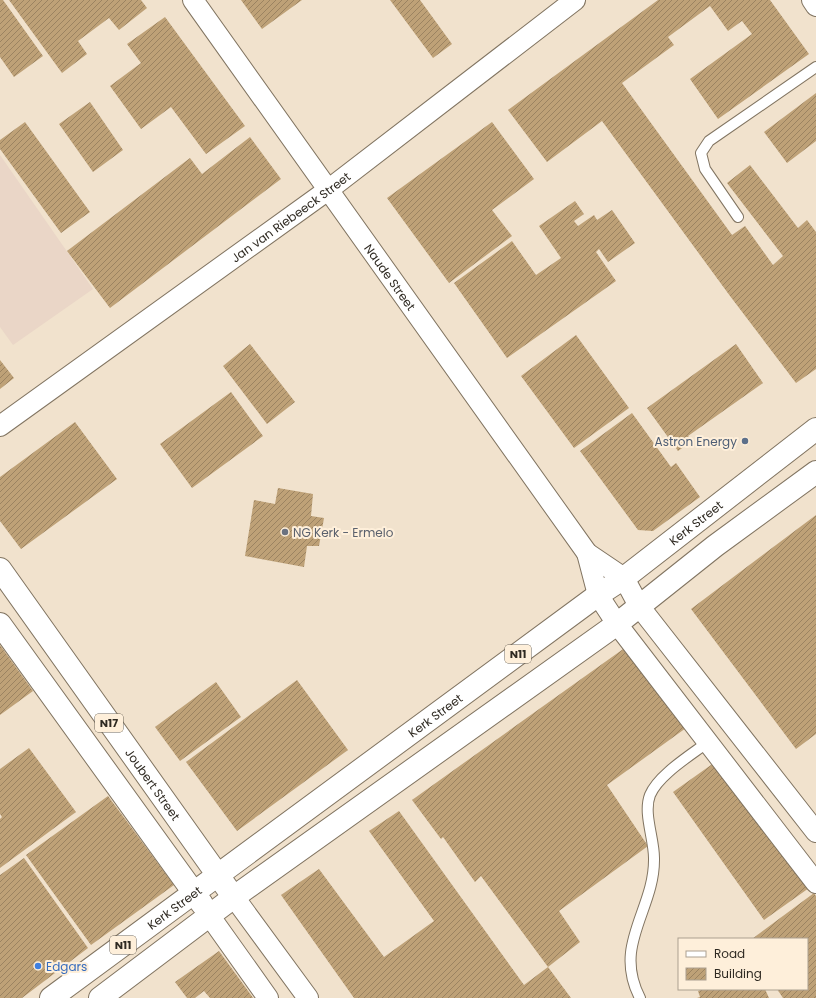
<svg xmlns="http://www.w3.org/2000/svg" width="816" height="998" font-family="Poppins,sans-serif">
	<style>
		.medical { fill: #ead6c7 }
		.building { fill: url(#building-hatch) }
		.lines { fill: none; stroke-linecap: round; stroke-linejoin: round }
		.service-casing { stroke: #817461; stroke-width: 12 }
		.minor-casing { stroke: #817461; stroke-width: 22 }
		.trunk-casing { stroke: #817461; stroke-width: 24 }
		.service { stroke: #fff; stroke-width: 10 }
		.minor { stroke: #fff; stroke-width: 20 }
		.trunk { stroke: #fff; stroke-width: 22 }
		.service-dot { fill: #5c6f8a; stroke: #feefda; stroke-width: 1.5 }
		.worship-dot { fill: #6b7280; stroke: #feefda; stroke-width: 1.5 }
		.shop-dot { fill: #3f7fe0; stroke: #feefda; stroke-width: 1.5 }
		.labels { text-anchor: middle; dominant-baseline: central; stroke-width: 4; stroke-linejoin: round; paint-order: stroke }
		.shield { fill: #feefda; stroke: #6d6559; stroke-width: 1 }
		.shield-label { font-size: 11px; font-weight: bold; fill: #2f2a22 }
		.street-label { font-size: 12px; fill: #2f2a22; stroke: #feefda }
		.service-label { font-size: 12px; fill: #4e5e75; stroke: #feefda; text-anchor: end }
		.worship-label { font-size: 12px; fill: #5b616d; stroke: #feefda; text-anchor: start }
		.shop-label { font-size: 12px; fill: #366cbe; stroke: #feefda; text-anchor: start }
	</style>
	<defs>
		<pattern id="building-hatch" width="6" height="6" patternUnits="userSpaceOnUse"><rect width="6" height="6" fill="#bea177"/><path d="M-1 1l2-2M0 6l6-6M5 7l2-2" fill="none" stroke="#9b8361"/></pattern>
	</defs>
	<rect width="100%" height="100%" fill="#f1e2cd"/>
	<path class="medical" d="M0,155L93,289L13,345L0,327Z"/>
	<path class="building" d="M0,0H3L43,56L14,77L0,57Z
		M9,0H141L147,8L119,30L109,18L78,41L87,54L62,73Z
		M241,0H302L262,29Z
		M390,0H420L452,44L433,58Z
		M658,0H770L809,54L718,119L690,79L752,34L742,21L728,31L710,6L668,37L674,45L622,83L732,235L745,226L773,265L783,256L727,183L750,165L798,228L807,220L816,232V369L796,383L730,296L602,121L547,162L508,110Z
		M165,17L245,126L206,154L171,107L141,129L110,86L141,63L127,44Z
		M816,93V141L787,163L764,132Z
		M90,102L123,150L93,172L59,124Z
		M25,122L90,212L61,233L0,149V140Z
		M492,122L534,179L492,210L512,236L449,283L387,198Z
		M250,137L281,179L110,308L67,251L190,158L202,174Z
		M575,201L584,214L574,221L578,226L594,215L597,220L612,210L635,243L608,262L599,249L596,252L616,281L507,358L454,283L512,241L536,275L561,258L539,226Z
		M576,335L629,408L574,448L521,376Z
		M250,344L295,402L267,424L223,366Z
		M736,344L763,383L688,436L692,441L678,451L647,408Z
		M0,360L14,378L0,389Z
		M231,392L263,436L192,488L160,444Z
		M632,413L671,467L676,463L700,497L653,531L638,530L580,451Z
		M75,422L117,479L21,549L0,521V477Z
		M278,488L313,494L311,516L324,518L319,546H307L304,567L245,556L254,500L275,504Z
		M816,515V734L796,749L691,609Z
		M0,645L33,691L0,715Z
		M626,647L686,728L607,785L648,846L559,911L580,942L548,967L571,998H354L281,895L319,869L384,957L434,921L369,831L399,811L524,985L548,967L481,876L475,882L443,837L441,839L412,800Z
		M297,680L348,750L237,831L186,762Z
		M216,682L241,717L180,761L155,727Z
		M29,748L76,812L0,868V819L2,817L0,814V769Z
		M718,760L809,888L764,920L673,792Z
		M108,796L174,885L91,945L26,855Z
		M24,858L88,948L22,998H0V875Z
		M814,893L816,896V998H783L777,989H807V939H752Z
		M219,951L251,995L253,998H210L204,991L195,998H187L175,982Z
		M703,989H765L769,998H697L700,997L698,991Z"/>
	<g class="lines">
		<defs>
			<path id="service" d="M738,217L705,169L701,153L709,141L816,67
				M640,998C612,944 655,910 654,858C654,838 643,813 650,795C658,775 691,755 708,742"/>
			<g id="minor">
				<path id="s1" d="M193,0L587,553L624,578L639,606L816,832"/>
				<path d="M812,0L816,6"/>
				<path id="s2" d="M0,426L328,190L575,0"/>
				<path d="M587,553L598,595L617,624L816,883"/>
				<path d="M234,897L308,998"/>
				<path d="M209,915L268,998"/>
			</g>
			<g id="trunk">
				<path id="s3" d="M0,569L227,888"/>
				<path d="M0,624L202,904"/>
				<path id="s4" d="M51,998L598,595L624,578L816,429"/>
				<path d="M100,998L234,897L617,624L715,546L816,472"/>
			</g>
		</defs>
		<use href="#service" class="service-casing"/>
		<use href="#minor" class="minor-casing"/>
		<use href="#trunk" class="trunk-casing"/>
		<use href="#service" class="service"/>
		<use href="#minor" class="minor"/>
		<use href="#trunk" class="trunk"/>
	</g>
	<circle class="service-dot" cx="745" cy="441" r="4"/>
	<circle class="worship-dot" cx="285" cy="532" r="4"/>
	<circle class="shop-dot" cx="38" cy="966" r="4"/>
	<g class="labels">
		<g class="shield">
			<rect x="505" y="645" width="26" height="18" rx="3"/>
			<rect x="95" y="714" width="28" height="18" rx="3"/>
			<rect x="110" y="936" width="26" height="18" rx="3"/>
		</g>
		<g class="shield-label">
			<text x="518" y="654">N11</text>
			<text x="109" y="723">N17</text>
			<text x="123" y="945">N11</text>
		</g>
		<g class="street-label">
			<text stroke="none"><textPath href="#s2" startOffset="358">Jan van Riebeeck Street</textPath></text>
			<text stroke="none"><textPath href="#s1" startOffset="340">Naude Street</textPath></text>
			<text stroke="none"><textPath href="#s4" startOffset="801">Kerk Street</textPath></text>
			<text stroke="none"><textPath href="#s4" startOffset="477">Kerk Street</textPath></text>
			<text stroke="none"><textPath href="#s3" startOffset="264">Joubert Street</textPath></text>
			<text stroke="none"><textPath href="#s4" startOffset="153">Kerk Street</textPath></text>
		</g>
		<g class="service-label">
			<text x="737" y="441">Astron Energy</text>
		</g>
		<g class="worship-label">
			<text x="293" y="532">NG Kerk - Ermelo</text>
		</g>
		<g class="shop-label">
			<text x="46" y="966">Edgars</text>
		</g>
	</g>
	<rect x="678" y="938" width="130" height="52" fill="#feefda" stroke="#aba090"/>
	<rect x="686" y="951" width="20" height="6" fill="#ffffff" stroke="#aba090"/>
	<text x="714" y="958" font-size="12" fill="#2f2a22">Road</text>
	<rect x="686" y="968" width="20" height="12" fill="url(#building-hatch)" stroke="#aba090"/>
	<text x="714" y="978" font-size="12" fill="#2f2a22">Building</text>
</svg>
